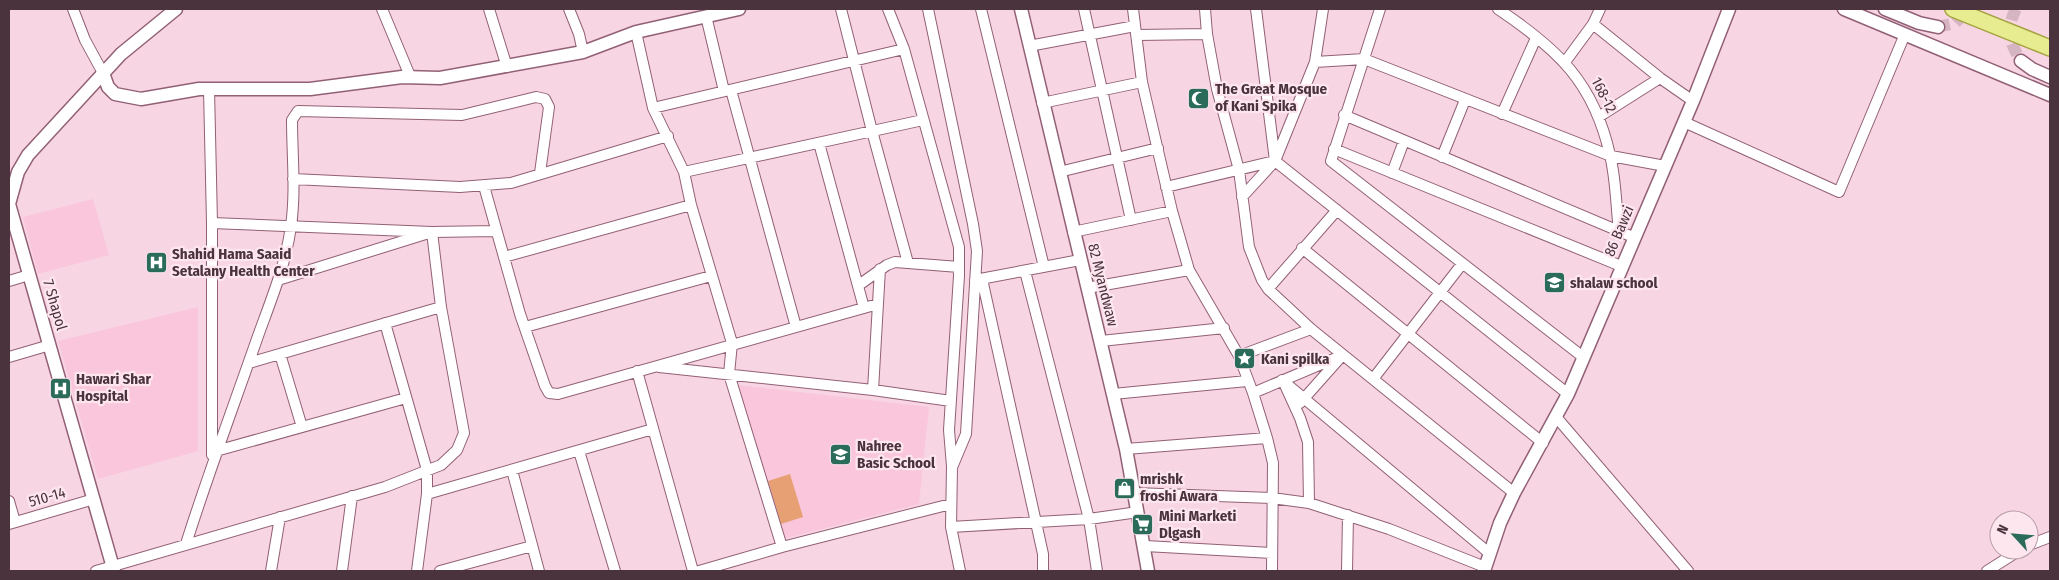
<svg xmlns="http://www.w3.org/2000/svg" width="2059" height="580" font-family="'Fira Sans Condensed',sans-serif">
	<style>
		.built { fill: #fac6db }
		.garden { fill: #e6a074 }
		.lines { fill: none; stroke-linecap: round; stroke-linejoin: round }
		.tertiary-tunnel { stroke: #d5b5c2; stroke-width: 12; stroke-dasharray: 12 6; stroke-linecap: butt }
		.minor-casing { stroke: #926075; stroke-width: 12 }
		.tertiary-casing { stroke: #926075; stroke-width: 15 }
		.primary-casing { stroke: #a5a342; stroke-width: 18 }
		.minor { stroke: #fff; stroke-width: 10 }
		.tertiary { stroke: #fff; stroke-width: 12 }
		.primary { stroke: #e6ec8f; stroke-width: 15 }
		.labels { text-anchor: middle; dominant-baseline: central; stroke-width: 4.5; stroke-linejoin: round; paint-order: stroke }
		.poi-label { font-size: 15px; font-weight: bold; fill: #4a333d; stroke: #fee6ef; text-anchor: start }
		.street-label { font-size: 15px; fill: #4a333d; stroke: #fee6ef }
	</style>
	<rect width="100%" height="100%" fill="#f8d5e3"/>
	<path class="built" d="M93,199L109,255L38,274L23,217Z
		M198,307V451L98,479L58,341Z
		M737,385L929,407L919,504L783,539Z"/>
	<path class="garden" d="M790,474L803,517L781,524L768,481Z"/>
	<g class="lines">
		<path class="tertiary-tunnel" d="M2016,9C2005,30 2010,43 2021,61
			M1938,27L1955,23L1969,9"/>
		<defs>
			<path id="minor" d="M73,9L85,40L103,73
				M382,9L410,76
				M489,9L507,67
				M569,9L579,34L583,52
				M841,9L872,131L908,263
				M888,9L904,49L959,247V276L949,430L952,466L951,527L960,571
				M928,9L973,224L977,251L966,434L953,465
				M981,9L1044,267
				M1084,9L1131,220
				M1133,9L1142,82L1172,211L1189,270L1239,356L1253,393L1267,438L1273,463L1272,571
				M1205,9L1207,34L1217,89L1239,170L1249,247L1262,280L1268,289L1311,329L1514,493
				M1256,9L1275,161L1568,394
				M1380,9L1331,161L1583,357
				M1498,9C1558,49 1594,83 1610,155C1616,179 1616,206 1619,231
				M706,16L724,91
				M1593,24L1660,78L1693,101
				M636,32L653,108L684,172L691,205L732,343L729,374L782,547
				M1137,35L1207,34
				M1029,46L1135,26
				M1315,62L1364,59L1611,156L1665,166
				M1565,62L1593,24L1600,9
				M209,89L212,223V455
				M731,90L796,327
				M1042,103L1142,82
				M653,108L904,49
				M1502,114L1536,38
				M1344,115L1633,237
				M1600,116L1660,78
				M1684,122L1839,192L1905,34
				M819,143L864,308
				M1334,149L1621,266
				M1442,157L1465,100
				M684,172L923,120
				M1059,172L1158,148
				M1392,173L1404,141
				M293,179L460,187L511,183L668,136
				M484,186L520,314L545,386L549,393L558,394L878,304
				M1166,187L1275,161
				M1242,197L1275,161L1315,62L1323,9
				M1073,232L1172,211
				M1302,248L1543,443
				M504,257L691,205
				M1025,271L1089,519L1097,571
				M982,279L1043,554V571
				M278,280L432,232L496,231
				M975,280L1080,260
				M9,281L29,275
				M859,285L887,265L895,262L959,267
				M1087,288L1189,270
				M1268,289L1337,210
				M385,323L427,470V494L417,571
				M525,327L711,276
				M1101,341L1224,328
				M280,354L302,427
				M1239,356L1311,329
				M9,357L50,345
				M249,363L441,307
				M659,367L873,390L951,401
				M637,371L693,571
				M1373,379L1462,264
				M1282,380L1489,553
				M1284,383L1300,418L1308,442L1309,503
				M873,390L880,269
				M1253,393L1343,355
				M1113,394L1247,381
				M1300,403L1340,358
				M1557,418L1688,571
				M1126,449L1267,438
				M216,451L406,398
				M579,451L615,571
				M512,470L539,571
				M1134,493L1272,498L1309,503L1389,529L1485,567
				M427,494L653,429
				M9,501L15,522
				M9,524L94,499
				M951,527L1089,519L1138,512
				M186,544C208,474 234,405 258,336C271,300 286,264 291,226C296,191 292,155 292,120L298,111L462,115L536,97L545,99L549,107L540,173
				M2029,545L2050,537
				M1145,546L1272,553
				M96,571L385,487L441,465L457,450L464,433L441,307L432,232L212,223
				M271,571L280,517
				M342,571L352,496
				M440,571L532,546
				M699,571L782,547L951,504
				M1347,571L1348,515
				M1987,571L2020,550"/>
			<path id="tertiary" d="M1021,9L1126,449L1148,571
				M1844,9L2050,95
				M1885,9L1919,23L1938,27
				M2021,61L2032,69L2050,77
				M103,73L108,87L115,94L141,99L199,89H310L402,77L440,78L583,52L636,32L739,9
				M114,571L9,204L18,172L28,155L121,54L176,9
				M1484,571L1500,523L1514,493L1568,394L1693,101L1729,9"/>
			<path id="primary" d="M1953,9L2050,48"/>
		</defs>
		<use href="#minor" class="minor-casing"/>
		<use href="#tertiary" class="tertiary-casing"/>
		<use href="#primary" class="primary-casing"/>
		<use href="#minor" class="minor"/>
		<use href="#tertiary" class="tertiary"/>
		<use href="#primary" class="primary"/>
	</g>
	<defs>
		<symbol id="mosque-square" viewBox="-11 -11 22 22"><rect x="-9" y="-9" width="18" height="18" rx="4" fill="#2b6b5a" stroke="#fee6ef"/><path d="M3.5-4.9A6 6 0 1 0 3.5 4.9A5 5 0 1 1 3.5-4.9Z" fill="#fff"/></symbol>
		<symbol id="hospital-square" viewBox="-11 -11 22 22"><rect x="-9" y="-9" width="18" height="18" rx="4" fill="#2b6b5a" stroke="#fee6ef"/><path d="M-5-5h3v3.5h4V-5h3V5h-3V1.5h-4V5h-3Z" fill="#fff"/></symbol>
		<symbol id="school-square" viewBox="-11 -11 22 22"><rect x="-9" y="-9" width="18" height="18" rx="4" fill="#2b6b5a" stroke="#fee6ef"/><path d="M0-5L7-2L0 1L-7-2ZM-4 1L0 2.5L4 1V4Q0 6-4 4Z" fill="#fff"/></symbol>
		<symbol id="sight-square" viewBox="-11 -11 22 22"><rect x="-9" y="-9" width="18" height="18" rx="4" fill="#2b6b5a" stroke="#fee6ef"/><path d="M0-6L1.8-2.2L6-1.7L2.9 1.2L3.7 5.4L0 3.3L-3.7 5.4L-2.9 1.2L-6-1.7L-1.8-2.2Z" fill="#fff"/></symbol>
		<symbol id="shop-square" viewBox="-11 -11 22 22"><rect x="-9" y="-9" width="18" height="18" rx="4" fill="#2b6b5a" stroke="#fee6ef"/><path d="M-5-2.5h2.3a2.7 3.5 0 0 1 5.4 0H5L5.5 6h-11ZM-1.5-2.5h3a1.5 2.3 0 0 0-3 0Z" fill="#fff"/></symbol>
		<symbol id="supermarket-square" viewBox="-11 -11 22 22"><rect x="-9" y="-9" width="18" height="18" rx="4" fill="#2b6b5a" stroke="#fee6ef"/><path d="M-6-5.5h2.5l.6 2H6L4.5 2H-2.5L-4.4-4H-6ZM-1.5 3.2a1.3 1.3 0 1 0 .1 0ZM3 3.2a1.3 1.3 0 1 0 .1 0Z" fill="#fff"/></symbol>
	</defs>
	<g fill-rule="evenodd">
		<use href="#mosque-square" x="1186" y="86" width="25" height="25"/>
		<use href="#hospital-square" x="144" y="250" width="25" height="25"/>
		<use href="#school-square" x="1542" y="270" width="25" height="25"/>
		<use href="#sight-square" x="1232" y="346" width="25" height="25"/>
		<use href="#hospital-square" x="48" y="376" width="25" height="25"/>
		<use href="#school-square" x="828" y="442" width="25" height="25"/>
		<use href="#shop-square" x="1112" y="476" width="25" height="25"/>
		<use href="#supermarket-square" x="1130" y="512" width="25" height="25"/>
	</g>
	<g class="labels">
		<g class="poi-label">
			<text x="1215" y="89">The Great Mosque<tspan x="1215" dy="17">of Kani Spika</tspan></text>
			<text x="172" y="254">Shahid Hama Saaid<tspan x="172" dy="17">Setalany Health Center</tspan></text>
			<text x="1570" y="283">shalaw school</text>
			<text x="1261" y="359">Kani spilka</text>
			<text x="76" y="379">Hawari Shar<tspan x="76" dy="17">Hospital</tspan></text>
			<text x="857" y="446">Nahree<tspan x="857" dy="17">Basic School</tspan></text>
			<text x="1140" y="479">mrishk<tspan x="1140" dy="17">froshi Awara</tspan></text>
			<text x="1159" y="516">Mini Marketi<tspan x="1159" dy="17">Dlgash</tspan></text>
		</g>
		<g class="street-label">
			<text transform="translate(1604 95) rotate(63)">168-12</text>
			<text transform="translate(1619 231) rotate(-67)">86 Bawzi</text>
			<text transform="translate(1103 285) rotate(76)">82 Myandwaw</text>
			<text transform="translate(55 305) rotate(74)">7 Shapol</text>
			<text transform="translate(47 497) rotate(-16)">510-14</text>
		</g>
	</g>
	<rect width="2059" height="580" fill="none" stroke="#4a333d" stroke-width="20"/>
	<g transform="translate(2014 535) rotate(296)"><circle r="24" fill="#fee6ef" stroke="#b69ea8"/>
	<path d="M0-4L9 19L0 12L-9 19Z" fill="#2b6b5a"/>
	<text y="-8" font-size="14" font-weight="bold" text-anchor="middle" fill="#4a333d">N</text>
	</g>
</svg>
